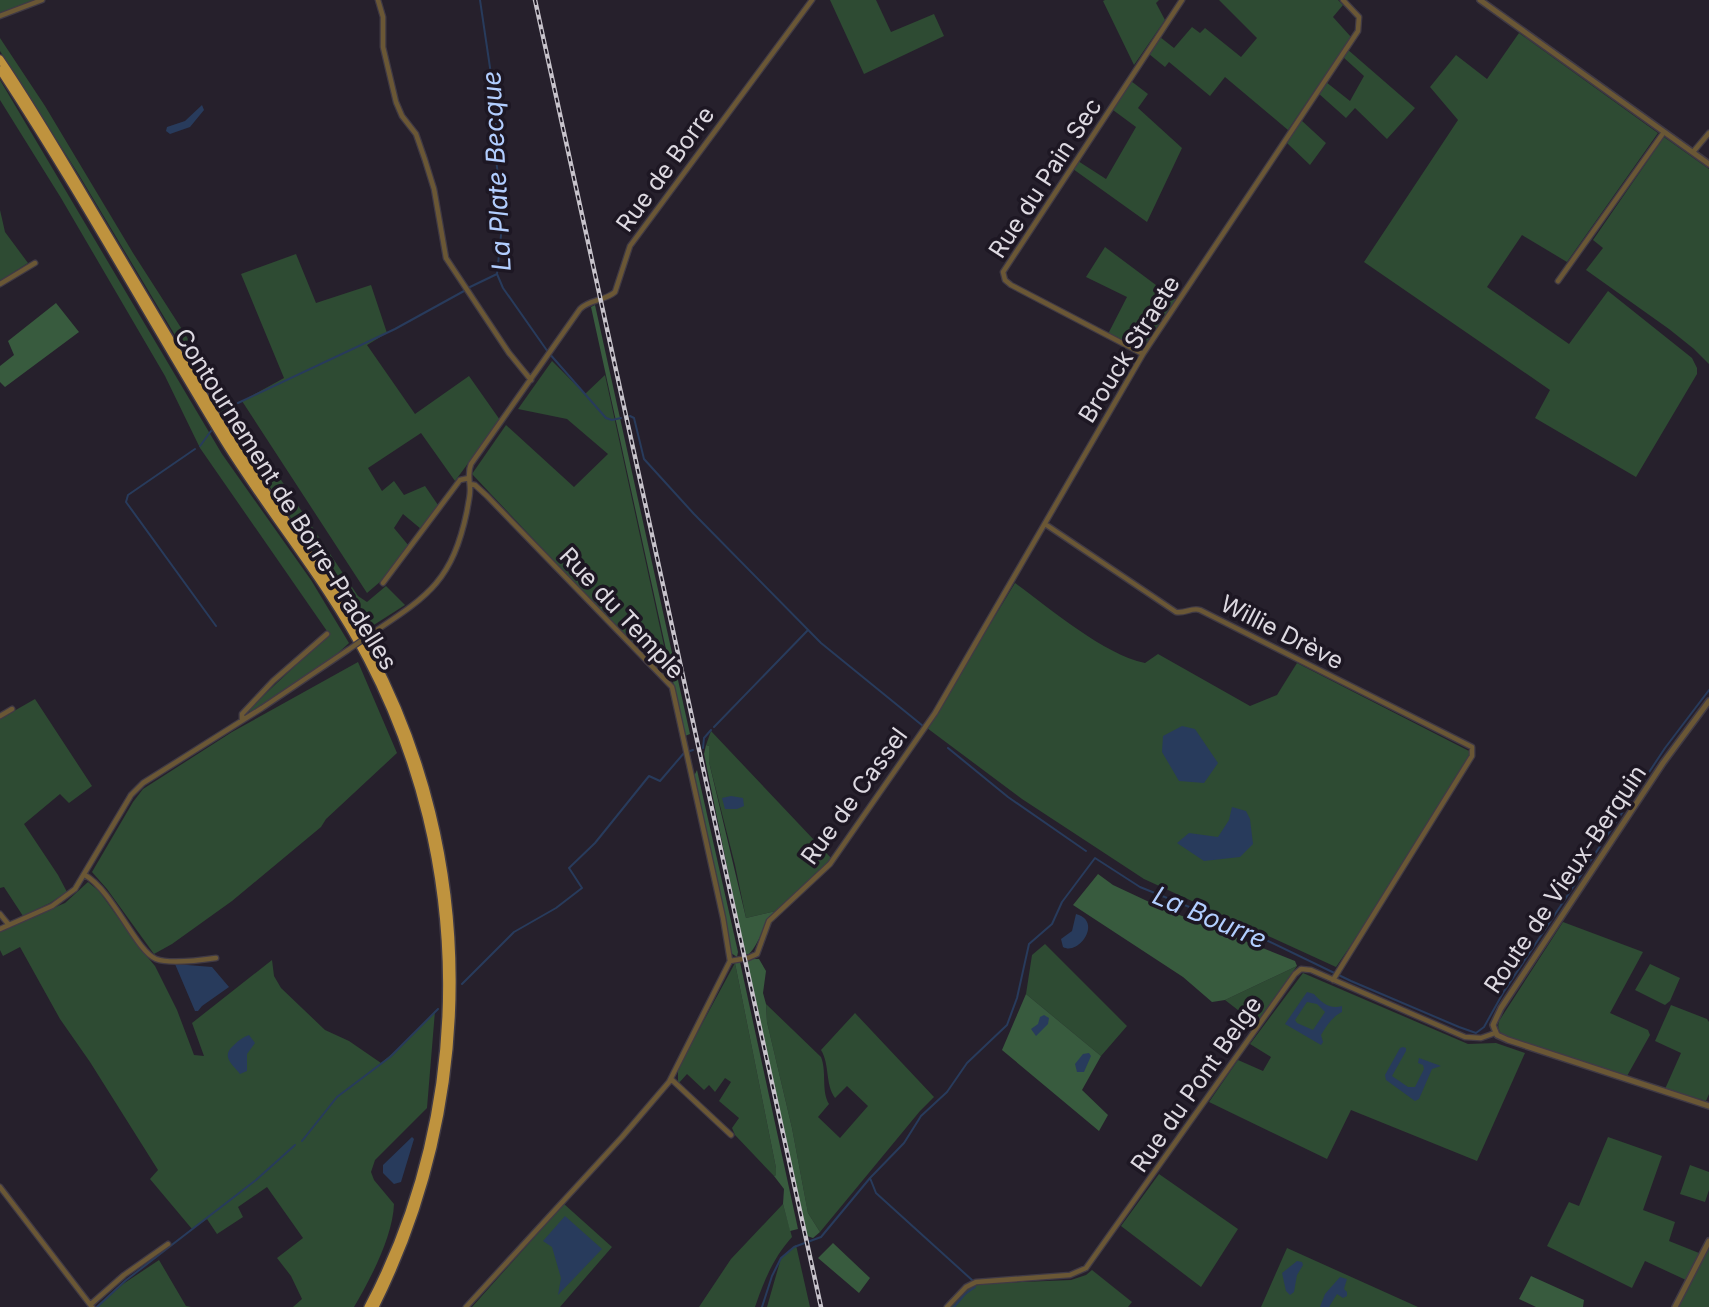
<svg xmlns="http://www.w3.org/2000/svg" width="1709" height="1307" font-family="Inter,sans-serif">
	<style>
		.green { fill: #2e4b33 }
		.forest { fill: #385b3e }
		.water { fill: #283b5c; fill-rule: evenodd }
		.lines { fill: none; stroke-linecap: round; stroke-linejoin: round }
		.stream { stroke: #283b5c; stroke-width: 2 }
		.minor-casing { stroke: #403a45; stroke-width: 7 }
		.tertiary-casing { stroke: #403a45; stroke-width: 8 }
		.trunk-casing { stroke: #403a45; stroke-width: 10 }
		.minor { stroke: #6a5735; stroke-width: 4.5 }
		.tertiary { stroke: #6a5735; stroke-width: 5 }
		.trunk { stroke: #bf933e; stroke-width: 7 }
		.rail-casing { stroke: #c7c3cb; stroke-width: 4.5 }
		.rail { stroke: #1d1723; stroke-width: 2; stroke-dasharray: 5; stroke-linecap: butt }
		.minor-bridge-casing { stroke: #403a45; stroke-width: 7; stroke-linecap: butt }
		.minor-bridge { stroke: #6a5735; stroke-width: 4.5 }
		.labels { text-anchor: middle; dominant-baseline: central; stroke-width: 7; stroke-linejoin: round; paint-order: stroke }
		.street-label { font-size: 24px; fill: #ddd9e1; stroke: #1d1723 }
		.water-label { font-size: 26px; font-style: italic; fill: #b2ceff; stroke: #1d1723 }
	</style>
	<rect width="100%" height="100%" fill="#26202c"/>
	<path class="green" d="M0,0H37L0,13Z
		M830,0H876L891,32L934,14L944,36L864,74Z
		M1105,0H1159L1156,3L1165,20L1134,65L1103,1Z
		M1219,0H1338L1343,5L1333,17L1351,37L1288,130L1225,77L1210,96L1169,62L1165,67L1149,54L1160,37L1174,48L1192,27L1200,33L1205,28L1241,57L1257,38Z
		M1519,33L1658,133L1567,262L1522,235L1487,287L1569,344L1608,291L1692,358L1697,368V374L1636,477L1535,418L1550,390L1364,262L1458,120L1430,87L1456,55L1487,79Z
		M0,38L45,106L133,253L185,334L210,378L234,409L358,596L367,602L386,586L405,605L366,630L233,432L79,175L0,51Z
		M1347,49L1415,108L1387,139L1355,108L1346,118L1318,93L1326,82L1350,101L1364,76L1343,57Z
		M0,80L222,454L311,580L349,643L337,654L251,712L247,711L329,634L200,448L165,376L61,198L0,100Z
		M1131,81L1148,94L1138,108L1182,148L1147,222L1073,169L1078,161L1106,179L1136,127L1113,110Z
		M1301,120L1326,143L1310,165L1287,143Z
		M1664,137L1709,169V364L1694,349L1669,329L1586,270L1603,248L1593,240Z
		M0,210L5,232L28,263L0,281Z
		M1105,247L1176,300L1141,350L1108,334L1127,297L1086,277Z
		M296,254L316,303L371,285L387,333L367,345L415,414L469,376L500,420L455,481L421,433L368,468L382,491L394,481L404,495L425,486L438,505L421,529L403,514L394,528L409,546L381,581L367,593L242,401L284,378L241,274Z
		M552,361L585,394L605,375L671,678L602,612L472,474L506,425L574,487L608,454L567,419L518,409Z
		M1015,583C1051,609 1103,654 1145,663L1158,654L1250,706L1277,695L1297,663L1469,751L1470,754L1360,932L1336,967L1144,879L1022,799L927,728Z
		M358,662L397,753L326,819L321,827L232,901L172,944L154,954L107,889L92,872L133,802L143,789L232,732Z
		M35,699L92,786L69,803L60,794L24,824L58,875L67,892L50,903L23,916L4,887L0,888V719Z
		M711,731L832,859L791,900L776,911L746,918L735,865L709,762V746L706,745Z
		M88,882L99,891L140,948L155,966L177,1010L194,1055L204,1056L192,1023L272,960L274,976L281,988L325,1030L349,1041L381,1063L405,1043L435,1011L427,1108L375,1160L371,1172L374,1180L394,1204C393,1236 370,1280 354,1307H293L302,1299L291,1276L277,1258L303,1238L267,1187L238,1207L243,1217L217,1234L207,1219L192,1229L150,1179L158,1170L90,1062L60,1019L20,947L3,956L0,950V931L65,903Z
		M1563,922L1643,952L1610,1013L1648,1030L1650,1035L1627,1076L1506,1037C1499,1032 1497,1029 1499,1021Z
		M1045,944L1127,1026L1101,1056L1026,994L1032,955Z
		M735,963L776,1168V1175L774,1176L735,1135L732,1128L739,1118L719,1101L731,1082L725,1078L715,1092L709,1085L704,1090L687,1074L678,1084V1070L684,1057Z
		M1650,964L1680,978L1670,1001L1665,1005L1635,990Z
		M1297,966L1256,1024L1225,1000Z
		M1303,973L1468,1044L1496,1043L1525,1053L1477,1161L1351,1110L1327,1159L1209,1102L1238,1060L1263,1071L1271,1057L1250,1044Z
		M766,1004L821,1057C827,1072 821,1091 829,1104L818,1117L840,1138L868,1106L847,1086L835,1098C825,1084 830,1065 821,1050L855,1013L934,1097L920,1111L820,1232L808,1213L792,1128L767,1022Z
		M1671,1005L1707,1019L1709,1022V1094L1706,1101L1665,1089L1681,1053L1655,1041Z
		M1608,1137L1662,1156L1643,1210L1675,1222L1669,1241L1699,1253L1686,1280L1645,1261L1632,1288L1547,1246L1569,1202L1579,1206Z
		M1690,1165L1709,1172V1190L1705,1202L1680,1194Z
		M1159,1174L1238,1229L1201,1287L1121,1226Z
		M564,1204L612,1247L560,1307H472Z
		M783,1204L792,1237C773,1258 764,1281 755,1307H699L731,1259Z
		M796,1245L810,1307H767L781,1258Z
		M1709,1245V1307H1677Z
		M1287,1248L1418,1307H1261Z
		M159,1260L186,1306L191,1307H97L123,1284Z
		M1092,1270L1132,1302L1128,1307H951L967,1290L978,1284L1071,1280L1086,1275Z"/>
	<path class="forest" d="M56,303L79,332L5,387L0,382V366L14,355L8,341Z
		M595,305L686,716L690,734L685,736L591,307Z
		M706,745L709,746V762L746,918L776,911C763,924 761,941 749,954H745L704,754Z
		M697,770L738,952L737,957L731,953L694,776Z
		M1098,874L1113,885L1162,908L1295,961L1297,966L1225,1000L1212,1002L1183,977L1073,905Z
		M752,959H759L766,971L763,993L766,1004L767,1022L792,1128L808,1213L820,1232L813,1238L807,1236L747,961Z
		M740,962L798,1229L790,1231L783,1204L784,1189L774,1176L776,1175V1168L735,963Z
		M1026,994L1101,1056L1082,1090L1108,1115L1099,1131L1002,1050Z
		M833,1243L870,1278L859,1293L818,1258Z
		M1531,1276L1584,1300L1583,1307H1536L1519,1299Z"/>
	<path class="water" d="M202,105L204,110L190,127L170,134L166,131L167,127L185,121Z
		M1182,726L1195,729L1218,763L1204,783L1179,781L1162,752L1163,736Z
		M731,796L743,798L744,806L737,809H725L722,798Z
		M1232,807L1246,811L1250,819L1253,844L1240,857L1204,861L1177,843L1189,833L1218,837L1229,820Z
		M1076,914C1103,921 1079,956 1063,947L1061,939L1072,931Z
		M175,964L212,967L229,987L202,1006L198,1011H195Z
		M1307,992L1314,994C1321,1002 1330,1010 1342,1006V1012C1332,1017 1327,1025 1321,1035L1323,1042L1321,1045L1285,1024ZM1307,1002L1317,1004L1325,1012L1313,1030L1297,1023L1295,1020Z
		M1044,1015L1049,1018L1048,1024L1036,1036L1031,1029L1038,1024L1040,1017Z
		M249,1035L255,1043L247,1054V1071L240,1074C231,1063 221,1056 234,1045C239,1040 243,1037 249,1035Z
		M1403,1047L1406,1048V1051L1392,1076L1408,1087H1415L1424,1069L1423,1065L1418,1063L1419,1058L1441,1066L1432,1069L1419,1099L1415,1101L1386,1080L1385,1075L1400,1048Z
		M1089,1053L1091,1056L1084,1072H1077L1075,1064L1083,1054Z
		M412,1137L414,1139L401,1182L394,1184L383,1173V1165Z
		M565,1216L602,1249L558,1295L561,1278L552,1247L543,1241Z
		M1297,1261L1302,1262L1303,1265L1297,1275L1294,1292L1290,1295L1286,1291L1282,1273Z
		M1340,1277L1347,1279L1344,1289L1347,1292V1296L1343,1298L1337,1294L1329,1307H1320L1325,1294Z"/>
	<g class="lines">
		<path class="stream" d="M480,0L496,108V159L503,216L497,274L503,288L548,352L606,418L612,420L621,418
			M470,287L497,274
			M238,403L395,329L464,291
			M223,412L233,405
			M630,416L634,418L644,459L694,514L821,643L923,726
			M200,446L211,431
			M195,449L128,495L126,502L216,626
			M714,727L808,630
			M703,748L704,738L711,730
			M948,748L1008,797L1086,851
			M690,751L693,750
			M462,984L514,932L556,908L582,888L569,868L595,843L649,776L660,781L684,753
			M302,1141L337,1097L390,1057L438,1009
			M870,1178L876,1193L972,1280
			M97,1307L125,1281L256,1180L295,1145
			M762,1307L772,1276L781,1258L794,1247L821,1237L870,1178L904,1143L921,1116L947,1092L967,1063L1007,1025L1017,998L1029,944L1052,924L1062,902L1095,858L1140,887L1241,928L1351,981L1459,1027L1476,1033L1484,1027L1503,993L1665,748L1709,690
			M954,1307L965,1294L975,1287"/>
		<defs>
			<path id="minor" d="M378,0L383,17V47L396,102L402,116L416,134L425,160L434,189L446,258L509,353L531,380
				M0,16L42,0
				M1693,152L1709,133
				M1558,281L1664,132
				M0,284L35,263
				M1143,354L1011,285L1005,280L1003,272L1182,0
				M470,484L475,485L487,496L672,687L723,918L730,961
				M1045,524L1176,612C1185,614 1192,607 1200,610L1472,747V756L1333,980
				M383,583L460,480L469,478
				M371,634C428,596 452,582 467,511C468,504 470,497 470,490C470,480 467,473 471,464L580,309C590,299 605,301 615,292L630,246L812,0
				M0,716L12,709
				M242,720V714L273,681L327,634
				M85,875C113,891 136,951 156,959C169,964 202,960 216,958
				M0,914L9,925
				M0,929L52,906L75,889L131,795L143,783L262,708L348,650
				M730,961L748,958L757,954L769,921L830,864L935,713L1143,354L1358,31L1359,17L1343,0
				M671,1079L731,1135
				M0,1187L92,1307
				M91,1304L124,1275L168,1244
				M466,1307L622,1137L669,1082L730,961
				M947,1307L966,1287L976,1282L1070,1275L1086,1268L1295,974L1301,969L1311,970L1465,1037L1481,1038L1495,1033"/>
			<path id="tertiary" d="M1480,0L1709,164
				M1709,701L1663,763L1501,1008L1493,1025L1497,1035L1508,1040L1709,1106
				M1675,1307L1709,1241"/>
			<path id="trunk" d="M0,59C34,109 64,161 95,213C137,284 180,356 223,427C270,504 329,573 371,653C479,857 478,1101 375,1307
				M0,70C79,190 149,318 224,441C270,515 327,582 367,659C472,860 474,1106 368,1307"/>
		</defs>
		<use href="#minor" class="minor-casing"/>
		<use href="#tertiary" class="tertiary-casing"/>
		<use href="#trunk" class="trunk-casing"/>
		<use href="#minor" class="minor"/>
		<use href="#tertiary" class="tertiary"/>
		<use href="#trunk" class="trunk"/>
		<defs>
			<path id="rail" d="M535,0L821,1307"/>
		</defs>
		<use href="#rail" class="rail-casing"/>
		<use href="#rail" class="rail"/>
		<defs>
			<path id="minor-bridge" d="M348,650L371,634"/>
		</defs>
		<use href="#minor-bridge" class="minor-bridge-casing"/>
		<use href="#minor-bridge" class="minor-bridge"/>
	</g>
	<g class="labels">
		<g class="street-label">
			<text transform="translate(665 169) rotate(-54)">Rue de Borre</text>
			<text transform="translate(1045 178) rotate(-57)">Rue du Pain Sec</text>
			<text transform="translate(1129 349) rotate(-58)">Brouck Straete</text>
			<text transform="translate(286 499) rotate(58)">Contournement de Borre-Pradelles</text>
			<text transform="translate(622 613) rotate(47)">Rue du Temple</text>
			<text transform="translate(1282 632) rotate(27)">Willie Drève</text>
			<text transform="translate(854 796) rotate(-54)">Rue de Cassel</text>
			<text transform="translate(1565 879) rotate(-56)">Route de Vieux-Berquin</text>
			<text transform="translate(1196 1084) rotate(-55)">Rue du Pont Belge</text>
		</g>
		<g class="water-label">
			<text transform="translate(496 171) rotate(-93)">La Plate Becque</text>
			<text transform="translate(1210 917) rotate(23)">La Bourre</text>
		</g>
	</g>
</svg>
